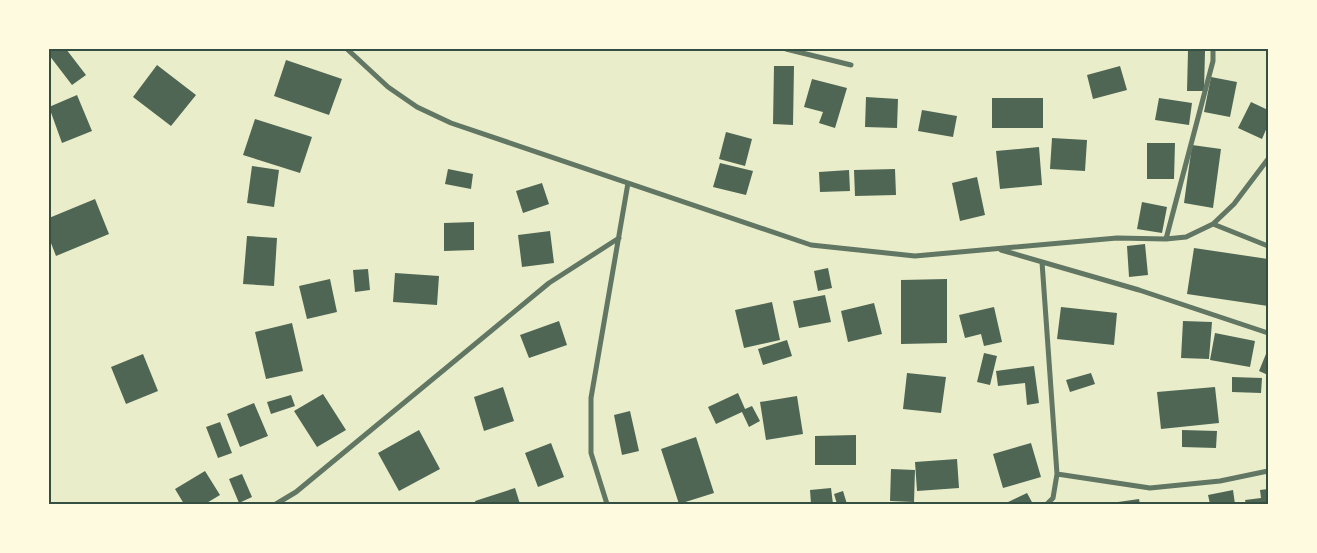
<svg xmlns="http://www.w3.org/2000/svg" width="1317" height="553" font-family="'Alegreya Sans',sans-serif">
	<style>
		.building { fill: #4f6655 }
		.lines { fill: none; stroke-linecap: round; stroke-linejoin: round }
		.minor { stroke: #617663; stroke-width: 5 }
		.neatline { fill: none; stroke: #344e41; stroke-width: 2 }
	</style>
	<rect width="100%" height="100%" fill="#e9edc9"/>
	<path class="building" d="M51,49H66L86,75L72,85L49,55Z
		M1188,51H1205L1204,91H1187Z
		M286,60L342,79L329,115L274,96Z
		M157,65L196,95L171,126L133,97Z
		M774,66H794L793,125L773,124Z
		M1120,66L1127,90L1093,99L1087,75Z
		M1211,77L1237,82L1230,117L1204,112Z
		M812,79L847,88L835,128L819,123L823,112L804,107Z
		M77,95L92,131L62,143L49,107Z
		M866,97L898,99L897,128L865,127Z
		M992,98H1043V128H992Z
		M1159,98L1192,103L1189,125L1155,120Z
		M1251,102L1268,110V125L1262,139L1238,128Z
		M922,110L957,116L953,137L918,131Z
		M255,119L312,137L300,173L243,155Z
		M726,132L752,139L745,166L719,159Z
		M1052,138L1087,140L1085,171L1050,169Z
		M1147,143H1175L1174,179H1147Z
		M1192,145L1221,149L1213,208L1184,203Z
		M1039,147L1042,185L1000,189L996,151Z
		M720,163L753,171L746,195L713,187Z
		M252,166L279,170L274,207L247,203Z
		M448,169L473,174L471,189L445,184Z
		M895,169L896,195L855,196L854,170Z
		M849,170L850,191L820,192L819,172Z
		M977,177L985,215L960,221L952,183Z
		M542,183L549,204L523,213L516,191Z
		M95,199L109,234L56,256L49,238V218Z
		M1142,202L1167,207L1162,233L1137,229Z
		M474,222V250L444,251V223Z
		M550,231L554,263L522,267L518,235Z
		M247,236L277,238L274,286L243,284Z
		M1145,244L1148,275L1129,277L1127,246Z
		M1194,248L1268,259V306L1187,294Z
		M828,268L832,288L818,291L814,271Z
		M368,269L370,290L355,292L353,270Z
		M395,273L439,276L437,305L393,302Z
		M330,279L337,312L307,319L299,286Z
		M947,279V343L901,344V280Z
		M825,295L831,322L799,328L793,301Z
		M772,302L780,340L744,348L735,310Z
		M874,303L882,334L848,342L841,311Z
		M994,307L1002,342L984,346L981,334L965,338L959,315Z
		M1061,307L1117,313L1114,345L1057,339Z
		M559,321L567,345L529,358L520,335Z
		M1183,321L1212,322L1209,359L1181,358Z
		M292,323L303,371L266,379L255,332Z
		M1215,333L1255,341L1250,367L1210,360Z
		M787,340L792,356L763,365L758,349Z
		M1268,349V375L1259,371Z
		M984,353L997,356L990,385L977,382Z
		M143,354L158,391L126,404L111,367Z
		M1034,366L1039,403L1027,405L1025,383L998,386L996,371Z
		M907,373L946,377L941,413L903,409Z
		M1091,373L1095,384L1070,392L1066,380Z
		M1232,377L1262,378L1261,393L1232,392Z
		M503,387L514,421L484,431L474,397Z
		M1215,387L1219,423L1161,429L1157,392Z
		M738,393L745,409L752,406L760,421L749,427L742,412L716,424L708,407Z
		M323,394L346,430L317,447L294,411Z
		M291,395L295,406L271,414L267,402Z
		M797,396L803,434L766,440L760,402Z
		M254,403L268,436L240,447L227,414Z
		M630,411L639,451L622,455L614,415Z
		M220,422L232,453L218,458L206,427Z
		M419,430L440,469L399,491L378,453Z
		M1182,430L1217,431L1216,448L1182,447Z
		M856,435V465H815V436Z
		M696,437L714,493L679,504L661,449Z
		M551,443L564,477L538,487L525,453Z
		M1031,443L1041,477L1003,488L993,454Z
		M957,459L959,488L917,491L915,462Z
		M891,469L915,470L914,502L890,501Z
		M205,471L220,495L205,504H184L175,489Z
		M242,474L252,497L239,503L229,479Z
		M515,488L520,504H476L475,501Z
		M831,488L833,504H811L810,490Z
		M1268,489V504H1246L1245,500L1261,498L1260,490Z
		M1233,490L1235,504H1210L1208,495Z
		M843,491L847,504H837L834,494Z
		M1027,493L1033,504H1004Z
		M1139,499L1140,504H1111V503Z"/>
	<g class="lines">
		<path class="minor" d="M347,49L388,87L417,107L451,123L811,245L915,256L1117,238L1166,239L1186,237L1213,224L1234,204L1268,159
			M786,49L851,65
			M1213,224L1268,246
			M1166,239L1213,61V49
			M1001,250L1139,290L1268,333
			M1042,262L1057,474L1053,498L1047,504
			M1057,474L1150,488L1220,481L1268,471
			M276,504L296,492L549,283L619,238
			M607,504L591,453V398L628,183"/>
	</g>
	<rect width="1317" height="553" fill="none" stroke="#fefae0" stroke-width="100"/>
	<rect x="50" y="50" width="1217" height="453" class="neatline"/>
</svg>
